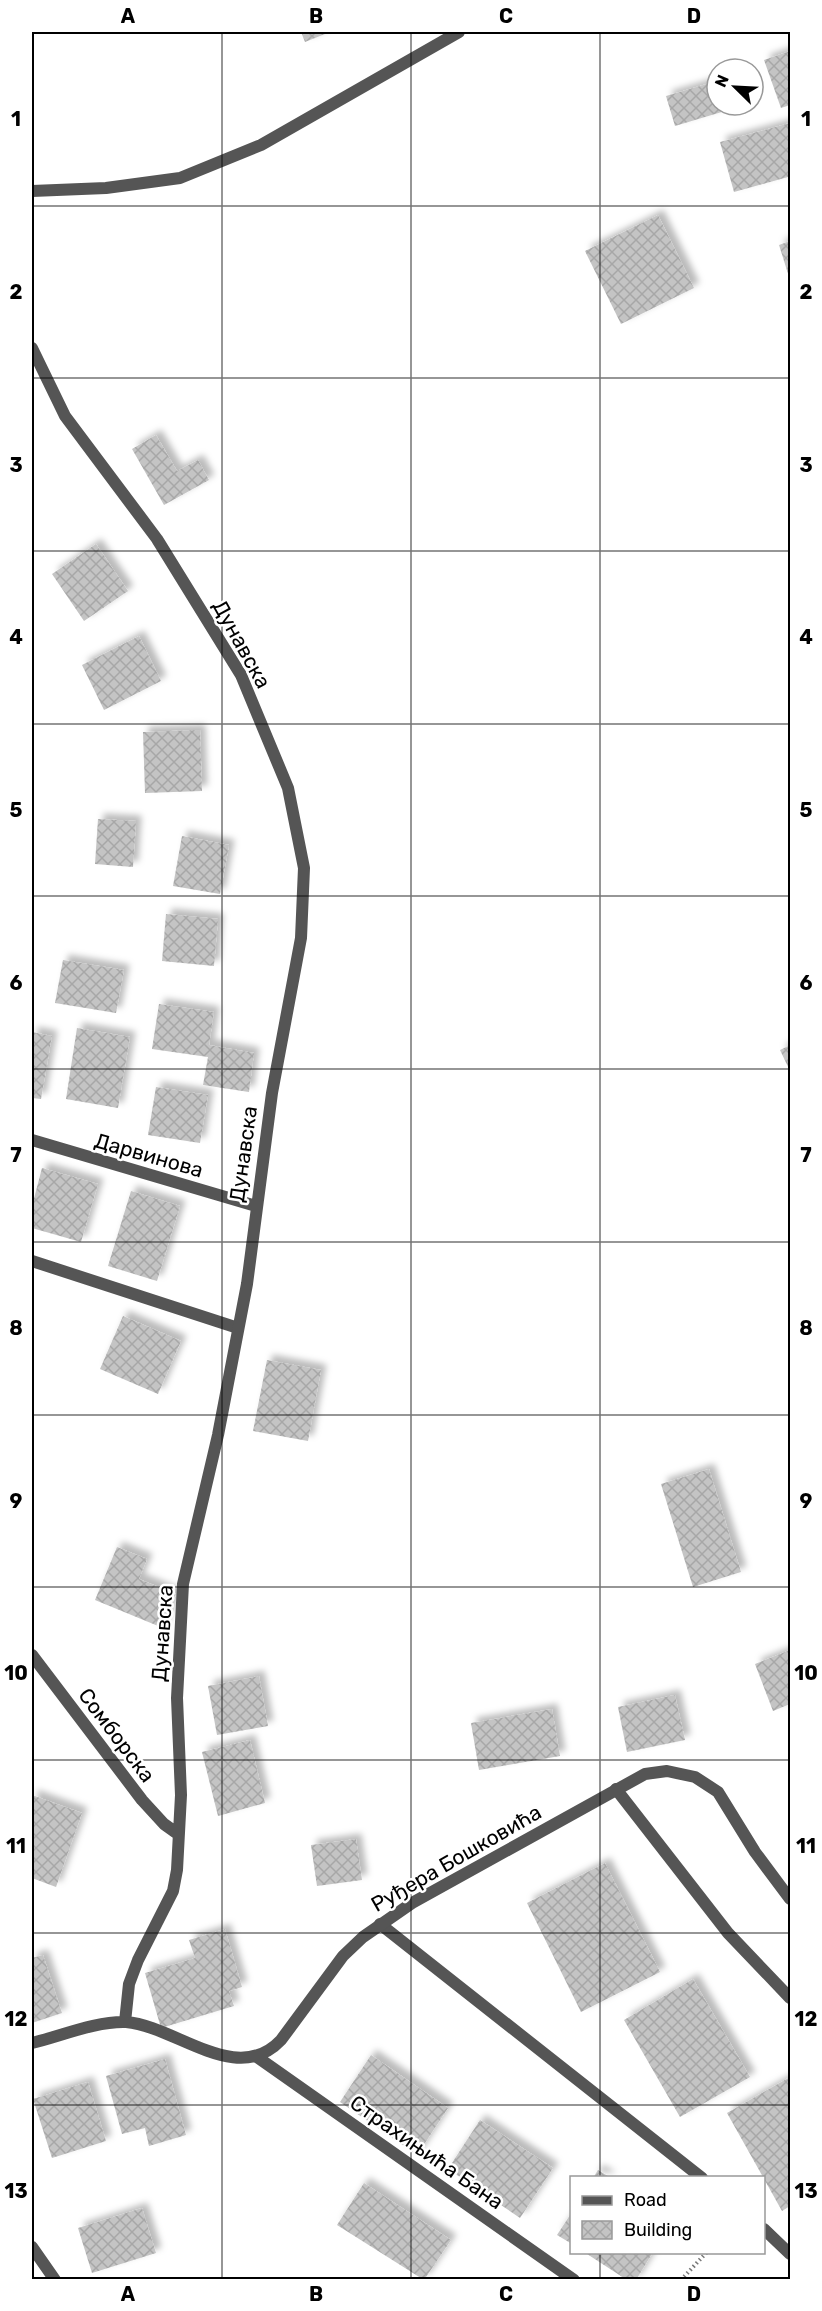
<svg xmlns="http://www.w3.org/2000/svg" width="822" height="2311" font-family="Rubik,sans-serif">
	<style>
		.building { fill: url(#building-cross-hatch); filter: url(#shadow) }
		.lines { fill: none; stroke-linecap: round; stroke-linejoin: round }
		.path { stroke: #777; stroke-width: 4; stroke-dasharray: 1.5 3; stroke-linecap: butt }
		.lane { stroke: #555; stroke-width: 12 }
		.street { stroke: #555; stroke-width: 12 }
		.grid { fill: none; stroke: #000; stroke-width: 1.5; stroke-opacity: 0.55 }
		.labels { text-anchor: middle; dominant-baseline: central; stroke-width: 5; stroke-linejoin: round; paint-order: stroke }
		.street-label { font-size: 21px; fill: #000; stroke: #fff }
		.neatline { fill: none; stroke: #000; stroke-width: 2 }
		.grid-label { font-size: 20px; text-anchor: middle; font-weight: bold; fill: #000 }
	</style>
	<defs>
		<pattern id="building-cross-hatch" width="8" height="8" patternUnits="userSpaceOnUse" patternTransform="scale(1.5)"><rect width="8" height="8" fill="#c4c4c4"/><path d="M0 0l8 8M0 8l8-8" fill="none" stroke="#a7a7a7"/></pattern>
		<filter id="shadow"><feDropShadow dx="5.5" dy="-5.5" stdDeviation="3" flood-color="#0004"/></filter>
	</defs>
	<rect width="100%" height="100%" fill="#fff"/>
	<path class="building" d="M301,32H330L305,42Z
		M790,51V105L781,108L764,60Z
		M717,81V105H734L735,108L675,126L666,96Z
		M790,123V184L788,177L734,192L720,142Z
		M658,215L694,288L621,324L585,251Z
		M790,241V280L779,245Z
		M156,435L177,471L198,460L209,480L164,505L132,449Z
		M96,544L128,591L84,621L52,574Z
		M139,636L161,681L104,710L82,665Z
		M200,730L202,791L145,793L143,732Z
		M98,819L136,821L133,867L95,864Z
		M182,836L229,845L220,894L173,886Z
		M166,914L218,919L214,966L162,961Z
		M63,960L124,970L116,1013L55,1003Z
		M159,1004L214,1012L209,1045L254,1053L249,1092L203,1085L208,1057L152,1049Z
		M77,1028L130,1037L118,1108L66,1099Z
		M32,1032L52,1036L41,1099L32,1098Z
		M790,1045V1071L780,1050Z
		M156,1087L208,1095L200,1143L148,1135Z
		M42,1168L98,1184L81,1242L32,1228V1206Z
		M131,1191L180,1206L157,1281L108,1266Z
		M123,1316L181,1341L158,1394L100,1369Z
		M267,1360L321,1370L308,1441L253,1431Z
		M709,1469L741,1572L693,1587L661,1484Z
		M117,1547L147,1559L139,1579L176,1594L163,1628L95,1600Z
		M790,1650V1704L773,1711L755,1664Z
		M259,1676L268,1726L217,1735L208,1686Z
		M675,1695L685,1740L627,1752L618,1707Z
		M552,1709L560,1756L479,1770L471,1723Z
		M250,1740L265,1803L218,1816L202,1752Z
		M32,1795L82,1813L56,1887L32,1878Z
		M356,1839L362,1880L317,1886L311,1845Z
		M605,1863L660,1972L581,2012L527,1903Z
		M225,1929L242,1987L229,1991L234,2006L161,2028L145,1973L195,1958L189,1940Z
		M43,1955L62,2013L32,2023V1958Z
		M693,1979L750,2077L680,2117L624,2020Z
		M371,2055L448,2108L417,2155L340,2102Z
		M165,2059L186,2135L149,2146L145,2128L122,2134L106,2076Z
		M790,2077V2206L782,2211L727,2113Z
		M88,2082L106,2141L52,2158L33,2099Z
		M480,2120L553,2168L520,2218L448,2169Z
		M598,2170L611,2178H593Z
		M364,2183L451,2240L424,2280L337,2225Z
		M142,2208L156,2253L92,2273L78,2228Z
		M572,2212V2244L557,2235Z
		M584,2252H653L636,2280H627Z"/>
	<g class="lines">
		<path class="path" d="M681,2280L707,2252"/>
		<path class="lane" d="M32,1261L238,1328
			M616,1789L728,1933L790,1998
			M380,1924L702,2178
			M764,2229L790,2254"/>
		<path class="street" d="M32,191L106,188L180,178L261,145L459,32
			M32,348L65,416L157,539L241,675L288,788L304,868L301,938L272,1093L247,1284L218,1435L183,1584L177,1698L181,1795L177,1870L173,1891L138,1960L129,1984L125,2022
			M32,1140L256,1206
			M32,1655L142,1800L164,1824L178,1834
			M32,2043C61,2036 96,2021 126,2022C176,2026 237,2087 281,2040L343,1956L363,1937L412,1903L645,1774L667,1771L695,1777L718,1792L755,1852L790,1899
			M257,2057L574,2280
			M32,2247L55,2280"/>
	</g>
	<path class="grid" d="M222,32V2280M411,32V2280M600,32V2178M32,206H790M32,378H790M32,551H790M32,724H790M32,896H790M32,1069H790M32,1242H790M32,1415H790M32,1587H790M32,1760H790M32,1933H790M32,2105H790M600,2252V2280"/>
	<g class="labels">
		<g class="street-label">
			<text transform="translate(242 644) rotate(61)">Дунавска</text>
			<text transform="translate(243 1154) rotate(-82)">Дунавска</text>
			<text transform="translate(149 1155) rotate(16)">Дарвинова</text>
			<text transform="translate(162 1633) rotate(-86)">Дунавска</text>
			<text transform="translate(117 1735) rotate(53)">Сомборска</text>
			<text transform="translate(456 1858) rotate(-30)">Руђера Бошковића</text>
			<text transform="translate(427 2152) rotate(35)">Страхињића Бана</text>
		</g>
	</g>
	<rect width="822" height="2311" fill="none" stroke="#ffffff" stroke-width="66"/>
	<rect x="570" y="2176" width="195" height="78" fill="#ffffff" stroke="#999999" stroke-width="1.5"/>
	<rect x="582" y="2196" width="30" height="9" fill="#555555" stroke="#999999" stroke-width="1.5"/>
	<text x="624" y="2206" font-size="18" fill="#000000">Road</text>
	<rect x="582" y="2221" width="30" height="18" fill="url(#building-cross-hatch)" stroke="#999999" stroke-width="1.5"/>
	<text x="624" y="2236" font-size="18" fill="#000000">Building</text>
	<g transform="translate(735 87) rotate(294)"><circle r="28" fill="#ffffff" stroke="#999999" stroke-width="1.5"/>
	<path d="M0-4.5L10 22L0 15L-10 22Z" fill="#000000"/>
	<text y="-9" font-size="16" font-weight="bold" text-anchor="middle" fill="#000000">N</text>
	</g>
	<rect x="33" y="33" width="756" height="2245" class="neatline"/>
	<g class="grid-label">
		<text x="128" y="23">A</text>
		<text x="316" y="23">B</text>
		<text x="506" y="23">C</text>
		<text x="694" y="23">D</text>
		<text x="16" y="126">1</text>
		<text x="806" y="126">1</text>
		<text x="16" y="299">2</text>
		<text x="806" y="299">2</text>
		<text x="16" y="472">3</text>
		<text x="806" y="472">3</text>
		<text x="16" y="644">4</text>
		<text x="806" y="644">4</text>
		<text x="16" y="817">5</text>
		<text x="806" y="817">5</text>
		<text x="16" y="990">6</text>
		<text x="806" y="990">6</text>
		<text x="16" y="1162">7</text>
		<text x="806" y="1162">7</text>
		<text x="16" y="1335">8</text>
		<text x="806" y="1335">8</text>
		<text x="16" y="1508">9</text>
		<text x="806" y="1508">9</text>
		<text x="16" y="1680">10</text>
		<text x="806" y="1680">10</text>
		<text x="16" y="1853">11</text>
		<text x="806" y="1853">11</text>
		<text x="16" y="2026">12</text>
		<text x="806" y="2026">12</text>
		<text x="16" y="2198">13</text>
		<text x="806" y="2198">13</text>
		<text x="128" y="2301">A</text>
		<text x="316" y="2301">B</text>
		<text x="506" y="2301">C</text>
		<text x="694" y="2301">D</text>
	</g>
</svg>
